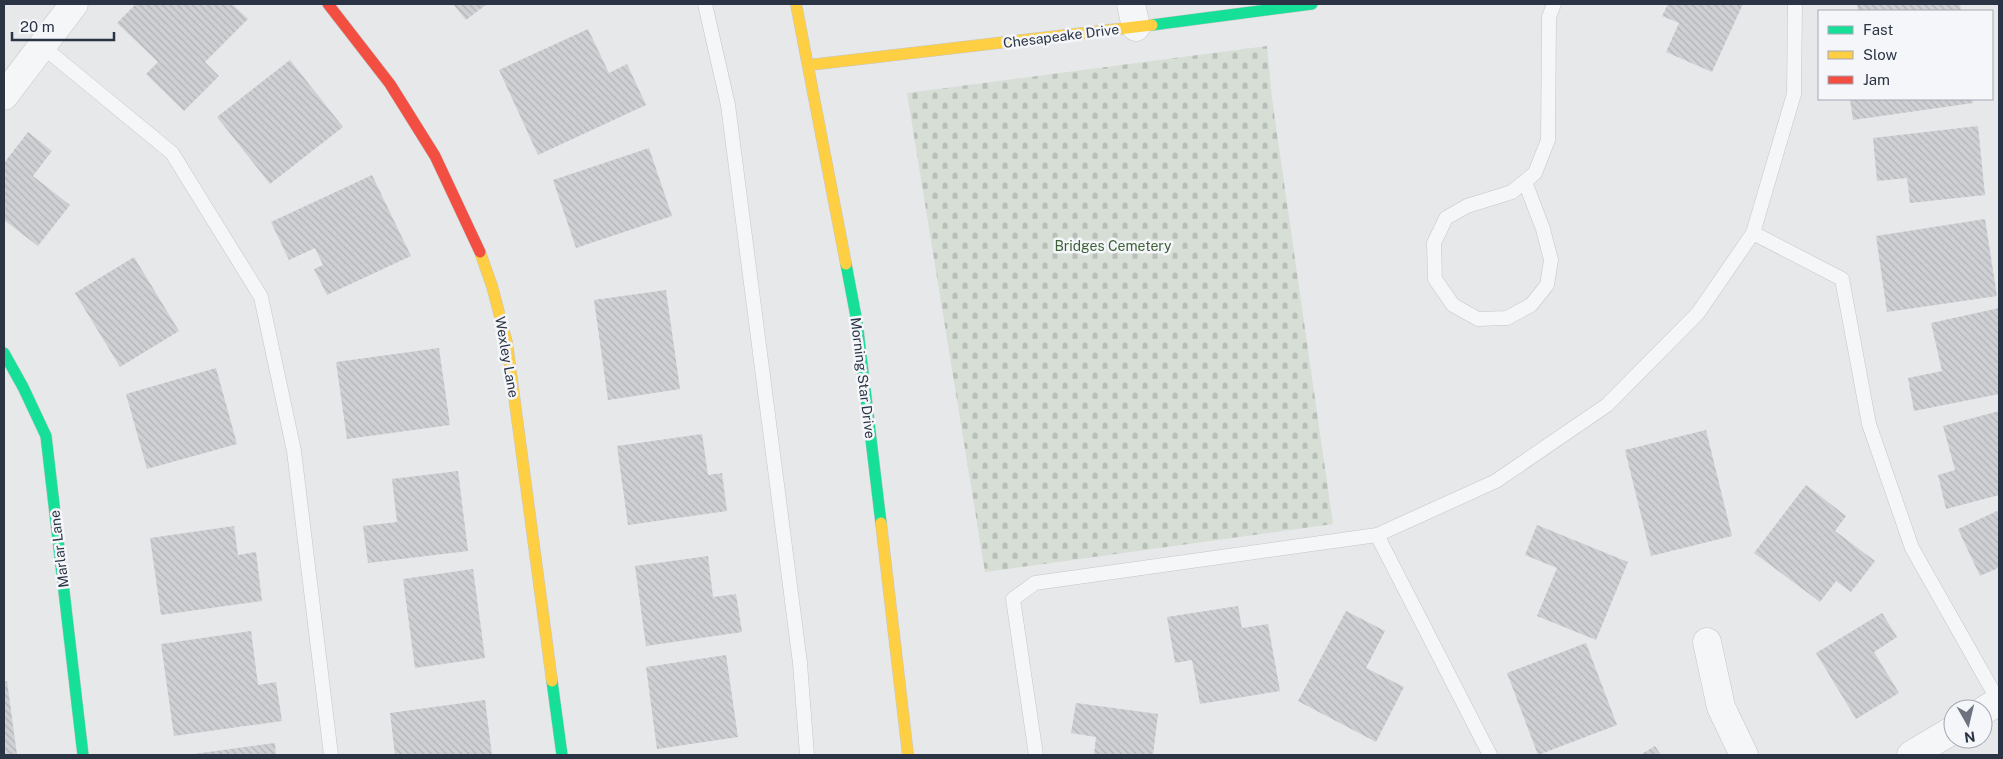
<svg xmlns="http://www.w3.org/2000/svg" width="2003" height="759" font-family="'Public Sans',sans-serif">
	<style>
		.cemetery { fill: url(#cemetery-stones) }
		.building { fill: url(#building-back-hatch) }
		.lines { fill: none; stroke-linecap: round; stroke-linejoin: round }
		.lane-casing { stroke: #c4c6c8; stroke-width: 15 }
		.street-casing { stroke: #c4c6c8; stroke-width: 29 }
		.fast-casing { stroke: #c4c6c8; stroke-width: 12 }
		.slow-casing { stroke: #c4c6c8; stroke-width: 12 }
		.jam-casing { stroke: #c4c6c8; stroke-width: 12 }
		.lane { stroke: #f5f6f7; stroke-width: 14 }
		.street { stroke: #f5f6f7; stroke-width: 28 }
		.fast { stroke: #16e098; stroke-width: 11 }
		.slow { stroke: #ffcf43; stroke-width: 11 }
		.jam { stroke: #f24e42; stroke-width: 11 }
		.labels { text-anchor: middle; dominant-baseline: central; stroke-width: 5; stroke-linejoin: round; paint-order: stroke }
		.street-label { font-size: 14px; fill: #2b3445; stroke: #f4f6f9 }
		.park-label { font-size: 14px; fill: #3f6138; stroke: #f4f6f9 }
	</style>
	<defs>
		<pattern id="cemetery-stones" width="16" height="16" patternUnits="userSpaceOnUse" patternTransform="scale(1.25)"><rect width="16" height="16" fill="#d6ded6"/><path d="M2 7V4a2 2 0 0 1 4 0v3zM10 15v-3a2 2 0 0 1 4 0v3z" fill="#b8bfb9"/></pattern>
		<pattern id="building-back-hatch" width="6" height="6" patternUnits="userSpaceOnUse" patternTransform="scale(1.25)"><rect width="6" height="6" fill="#ced0d3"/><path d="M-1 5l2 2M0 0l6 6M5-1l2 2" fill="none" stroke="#b1b3b6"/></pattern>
	</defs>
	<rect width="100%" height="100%" fill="#e6e8ea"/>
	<path class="cemetery" d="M1267,46L1272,99L1333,524L985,572L907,93Z"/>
	<path class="building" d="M136,4H232L248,19L205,62L219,76L184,111L146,74L158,62L117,23Z
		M453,4H487L466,20Z
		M1668,4H1743L1712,72L1666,52L1679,23L1662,16Z
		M1857,4H1960L1961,11H1858Z
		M588,29L609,73L627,64L646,105L538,155L499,70Z
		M290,60L343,127L270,184L217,117Z
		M1850,99H1972L1973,103L1853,120Z
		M1978,126L1985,195L1910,203L1907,178L1877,181L1873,138Z
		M28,132L52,151L33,176L70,205L38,246L4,220V163Z
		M649,148L672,216L576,248L553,180Z
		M372,175L411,256L327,295L314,269L323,265L315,248L289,260L271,222Z
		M1985,219L1997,296L1887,312L1876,236Z
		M134,257L179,331L120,367L75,293Z
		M666,290L680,389L608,400L594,300Z
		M1999,308V394L1914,411L1908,378L1942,371L1931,323Z
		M439,348L450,425L347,439L336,362Z
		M216,368L237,444L147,469L126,394Z
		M1999,411V495L1946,509L1938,475L1955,470L1943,426Z
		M1706,430L1732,536L1651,556L1625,450Z
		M702,434L708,475L722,473L727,511L628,525L617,446Z
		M458,471L468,551L368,563L363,526L397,522L392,479Z
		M1806,485L1846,516L1835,531L1875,561L1851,592L1836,581L1820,602L1754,553Z
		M1997,511L1999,516V571L1998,568L1980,576L1958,529Z
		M1537,525L1628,562L1596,640L1537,616L1557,568L1525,555Z
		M234,526L238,555L256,552L262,601L161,615L150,538Z
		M708,556L713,597L736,594L742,632L646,646L635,566Z
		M473,569L485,658L415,668L403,579Z
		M1238,606L1242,628L1268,624L1280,691L1200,704L1192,660L1175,663L1167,617Z
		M1346,611L1385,631L1366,668L1404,687L1376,742L1298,701Z
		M1882,613L1897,637L1874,652L1899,693L1856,719L1816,653Z
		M251,631L258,685L276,682L282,721L174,736L161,644Z
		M1586,643L1617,725L1538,755L1507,673Z
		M726,655L738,737L657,749L646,667Z
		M7,681L17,755H4V682Z
		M485,700L492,755H395L390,713Z
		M1076,703L1158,714L1153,755H1094L1096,737L1071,733Z
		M275,743L276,755H194V754Z
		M1655,746L1661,755H1640Z"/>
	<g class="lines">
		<defs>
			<path id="lane" d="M705,4L728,105L800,663L807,755
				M1795,4L1794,94L1753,233L1842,279L1869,424L1912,548L1999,702
				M42,46L172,153L261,297L294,451L331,755
				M1525,182L1543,229L1551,260L1547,285L1531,305L1507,318L1478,319L1453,305L1435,279L1434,243L1446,218L1467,206L1512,192L1535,173L1548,140L1549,17L1554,4
				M1377,535L1490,755
				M1036,755L1013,599L1035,583L1377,535L1496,481L1607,405L1698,313L1753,233"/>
			<path id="street" d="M1131,4L1136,27
				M4,96L74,4
				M1707,642L1721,707L1744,755
				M1983,711L1999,701
				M1911,755L1953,730"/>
			<path id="fast" d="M1152,25L1312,4
				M846,264L857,322L881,523
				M4,353L23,387L46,436L83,755
				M552,681L562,755"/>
			<path id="slow" d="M796,4L846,264
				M809,65L1152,25
				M480,252L492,286L507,343L552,681
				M881,523L908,755"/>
			<path id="jam" d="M328,4L390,84L435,156L480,252"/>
		</defs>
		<use href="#lane" class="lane-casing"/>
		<use href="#street" class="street-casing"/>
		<use href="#fast" class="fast-casing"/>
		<use href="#slow" class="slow-casing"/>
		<use href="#jam" class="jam-casing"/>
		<use href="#lane" class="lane"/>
		<use href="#street" class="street"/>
		<use href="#fast" class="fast"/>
		<use href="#slow" class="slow"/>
		<use href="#jam" class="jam"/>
	</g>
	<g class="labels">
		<g class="street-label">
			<text transform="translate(1061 36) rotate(-7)">Chesapeake Drive</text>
			<text transform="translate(507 357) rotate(80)">Wexley Lane</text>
			<text transform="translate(863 378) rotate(83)">Morning Star Drive</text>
			<text transform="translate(59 549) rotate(-97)">Marlar Lane</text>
		</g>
		<g class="park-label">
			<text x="1113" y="246">Bridges Cemetery</text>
		</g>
	</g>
	<rect width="2003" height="759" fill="none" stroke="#2b3445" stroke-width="10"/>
	<rect x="1818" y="10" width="175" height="90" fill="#f4f6f9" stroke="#a4a8b1"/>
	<rect x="1828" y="26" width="25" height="8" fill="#16e098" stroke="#a4a8b1"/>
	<text x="1863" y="35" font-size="15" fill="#2b3445">Fast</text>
	<rect x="1828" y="51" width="25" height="8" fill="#ffcf43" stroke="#a4a8b1"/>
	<text x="1863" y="60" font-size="15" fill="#2b3445">Slow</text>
	<rect x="1828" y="76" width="25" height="8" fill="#f24e42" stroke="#a4a8b1"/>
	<text x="1863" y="85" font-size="15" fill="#2b3445">Jam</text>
	<g transform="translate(1968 724) rotate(172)"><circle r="24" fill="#f4f6f9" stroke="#a4a8b1"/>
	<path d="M0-4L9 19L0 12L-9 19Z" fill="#6c737f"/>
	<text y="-8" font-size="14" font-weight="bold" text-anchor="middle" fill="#2b3445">N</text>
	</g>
	<path d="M12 32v8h102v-8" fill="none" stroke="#2b3445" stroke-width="2.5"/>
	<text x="20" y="32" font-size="15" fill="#2b3445" stroke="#f4f6f9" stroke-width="4" paint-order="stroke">20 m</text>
</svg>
